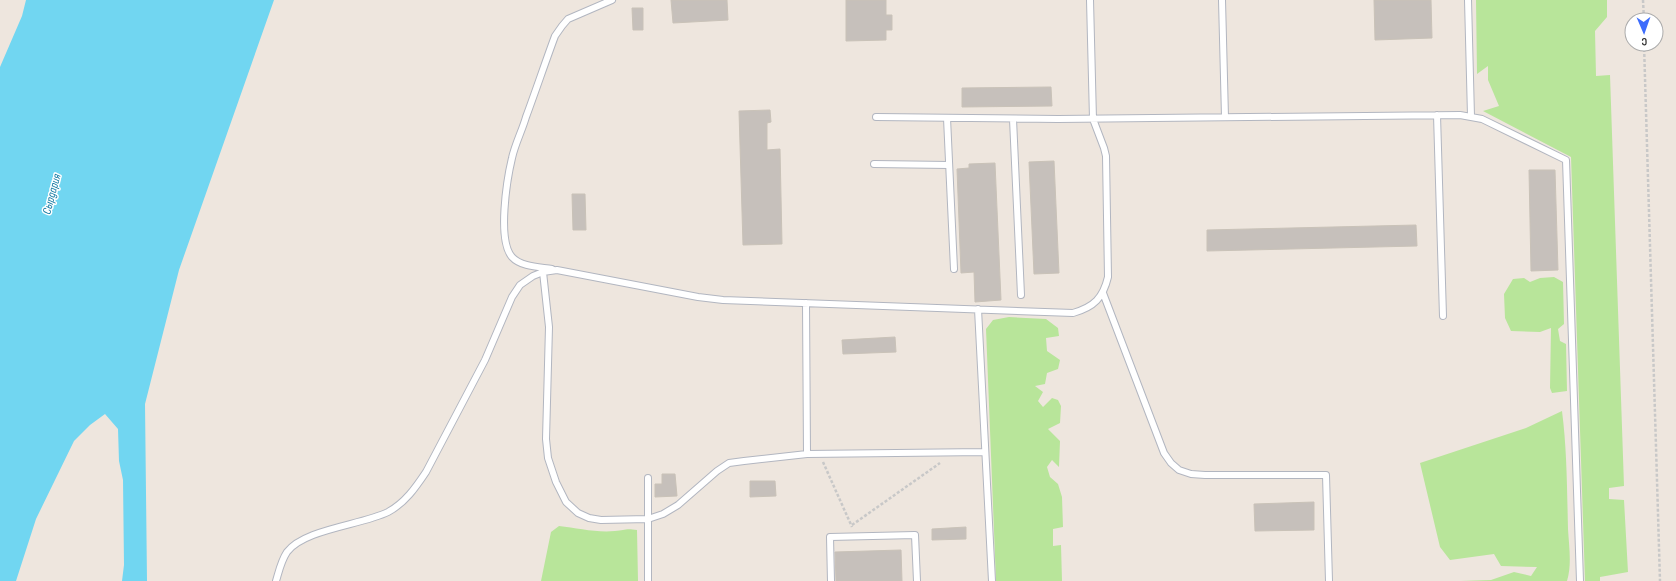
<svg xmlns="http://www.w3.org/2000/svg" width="1676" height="581" font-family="'Sofia Sans Condensed',sans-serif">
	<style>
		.green { fill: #b8e59a }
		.water { fill: #71d6f1 }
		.building { fill: #c6c0bb; stroke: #c9c2b8 }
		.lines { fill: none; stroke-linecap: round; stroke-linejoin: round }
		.lane-casing { stroke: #b2b6c0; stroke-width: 8 }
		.path { stroke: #c8c8c8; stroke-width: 2.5; stroke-dasharray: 3 2; stroke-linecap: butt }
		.lane { stroke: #fff; stroke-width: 6 }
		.labels { text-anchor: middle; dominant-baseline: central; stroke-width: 3; stroke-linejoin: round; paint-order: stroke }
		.water-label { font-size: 12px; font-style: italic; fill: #0c76a0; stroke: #fff }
	</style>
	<rect width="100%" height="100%" fill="#eee6de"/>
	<path class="green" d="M1476,0H1607V17L1595,31L1596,76L1610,75L1624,486L1609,488V499L1624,500L1628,572L1600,577V581H1585L1571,157L1483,111L1499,106L1488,80V66L1477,74Z
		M1554,277L1563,282L1564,324L1558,329L1560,341L1566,344L1567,391L1552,393L1550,388L1551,328L1540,332L1511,331L1505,318L1504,294L1513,279L1524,278L1530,282L1540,278Z
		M1009,317L1046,319L1058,328L1059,336L1046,338L1047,351L1060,360L1058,369L1047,373L1045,384L1035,386L1043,392L1038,401L1043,407L1052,398L1058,400L1061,406L1060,423L1048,429L1060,441L1059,467L1052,460L1047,467L1050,477L1058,484L1062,497L1063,527L1053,529V546L1061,545L1062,581H996L986,329L993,320Z
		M1562,411C1567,450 1567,489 1568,529C1569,546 1572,565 1567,581H1461L1491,580L1514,572L1531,576L1537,567L1501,566L1494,554L1450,560L1440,547L1420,463L1526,428Z
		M559,526C577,528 597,533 615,531C625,530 626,528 637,530L638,581H541L551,532Z"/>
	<path class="water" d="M26,0H274L179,270L145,404L147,581H122L124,565L123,480L119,461L118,429L105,414L90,425L74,441L36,519L16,581H0V67L22,16Z"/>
	<path class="building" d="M671,0H727L728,20L673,23Z
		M846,0H886V15H892V30H886V40L846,41Z
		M1374,0H1431L1432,38L1375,40Z
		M632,8H643V30H633Z
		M1051,87L1052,106L962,107V88Z
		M770,110L771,122L767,123V150L780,149L782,244L743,245L739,111Z
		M1054,161L1059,273L1034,274L1029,162Z
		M995,163L1001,300L975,302L974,272L961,273L957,169L969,168V164Z
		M1529,170H1555L1558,270L1531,271Z
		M572,194H585L586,230H573Z
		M1416,225L1417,246L1207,251V230Z
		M895,337L896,352L843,354L842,340Z
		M662,474H675L677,496L655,497V484H662Z
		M750,481H775L776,496L750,497Z
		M1314,502V530L1255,531L1254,504Z
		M966,527V539L932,540V529Z
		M901,550L902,581H836L835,552Z"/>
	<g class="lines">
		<defs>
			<path id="lane" d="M1222,0L1225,117
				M1468,0L1471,116
				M1437,115L1443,316
				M876,117L1058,119L1460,115L1482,119L1566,160L1580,581
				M947,118L954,269
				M1013,119L1021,295
				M874,164L949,165
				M552,269C540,267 521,267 512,257C497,240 507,179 512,158C515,144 522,131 526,117C536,90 545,63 555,36L562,26L568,19L612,0
				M543,272L549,327L546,439L548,458L556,482L566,502L578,513L589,518L601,520L648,519L663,514L678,505L717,471L729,463L744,461L807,454L985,452
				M1103,293L1164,453L1171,463L1179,470L1191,474L1205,475H1326L1329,581
				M806,303L807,454
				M978,309L992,581
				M648,478V581
				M276,581C279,571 281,561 287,552C304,529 362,525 388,512C405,503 416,487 426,472L485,360L512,297L520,285L533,276L543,272L557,270L698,297L723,300L1073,313C1094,307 1103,298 1108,277L1106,156L1104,148L1093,119L1090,0
				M831,581L830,537L915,535L917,581"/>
		</defs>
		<use href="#lane" class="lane-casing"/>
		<path class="path" d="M1643,0L1644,20
			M1644,44L1660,581
			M823,462L852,527
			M852,525L940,463"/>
		<use href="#lane" class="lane"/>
	</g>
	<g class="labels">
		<g class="water-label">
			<text transform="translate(52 194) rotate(-75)">Сырдария</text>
		</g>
	</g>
	<g transform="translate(1644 32) rotate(178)"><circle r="19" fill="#ffffff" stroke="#ababab"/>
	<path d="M0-3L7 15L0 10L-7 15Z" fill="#3d6cfc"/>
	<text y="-6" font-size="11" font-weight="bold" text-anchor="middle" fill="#2c2c2c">С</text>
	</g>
</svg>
